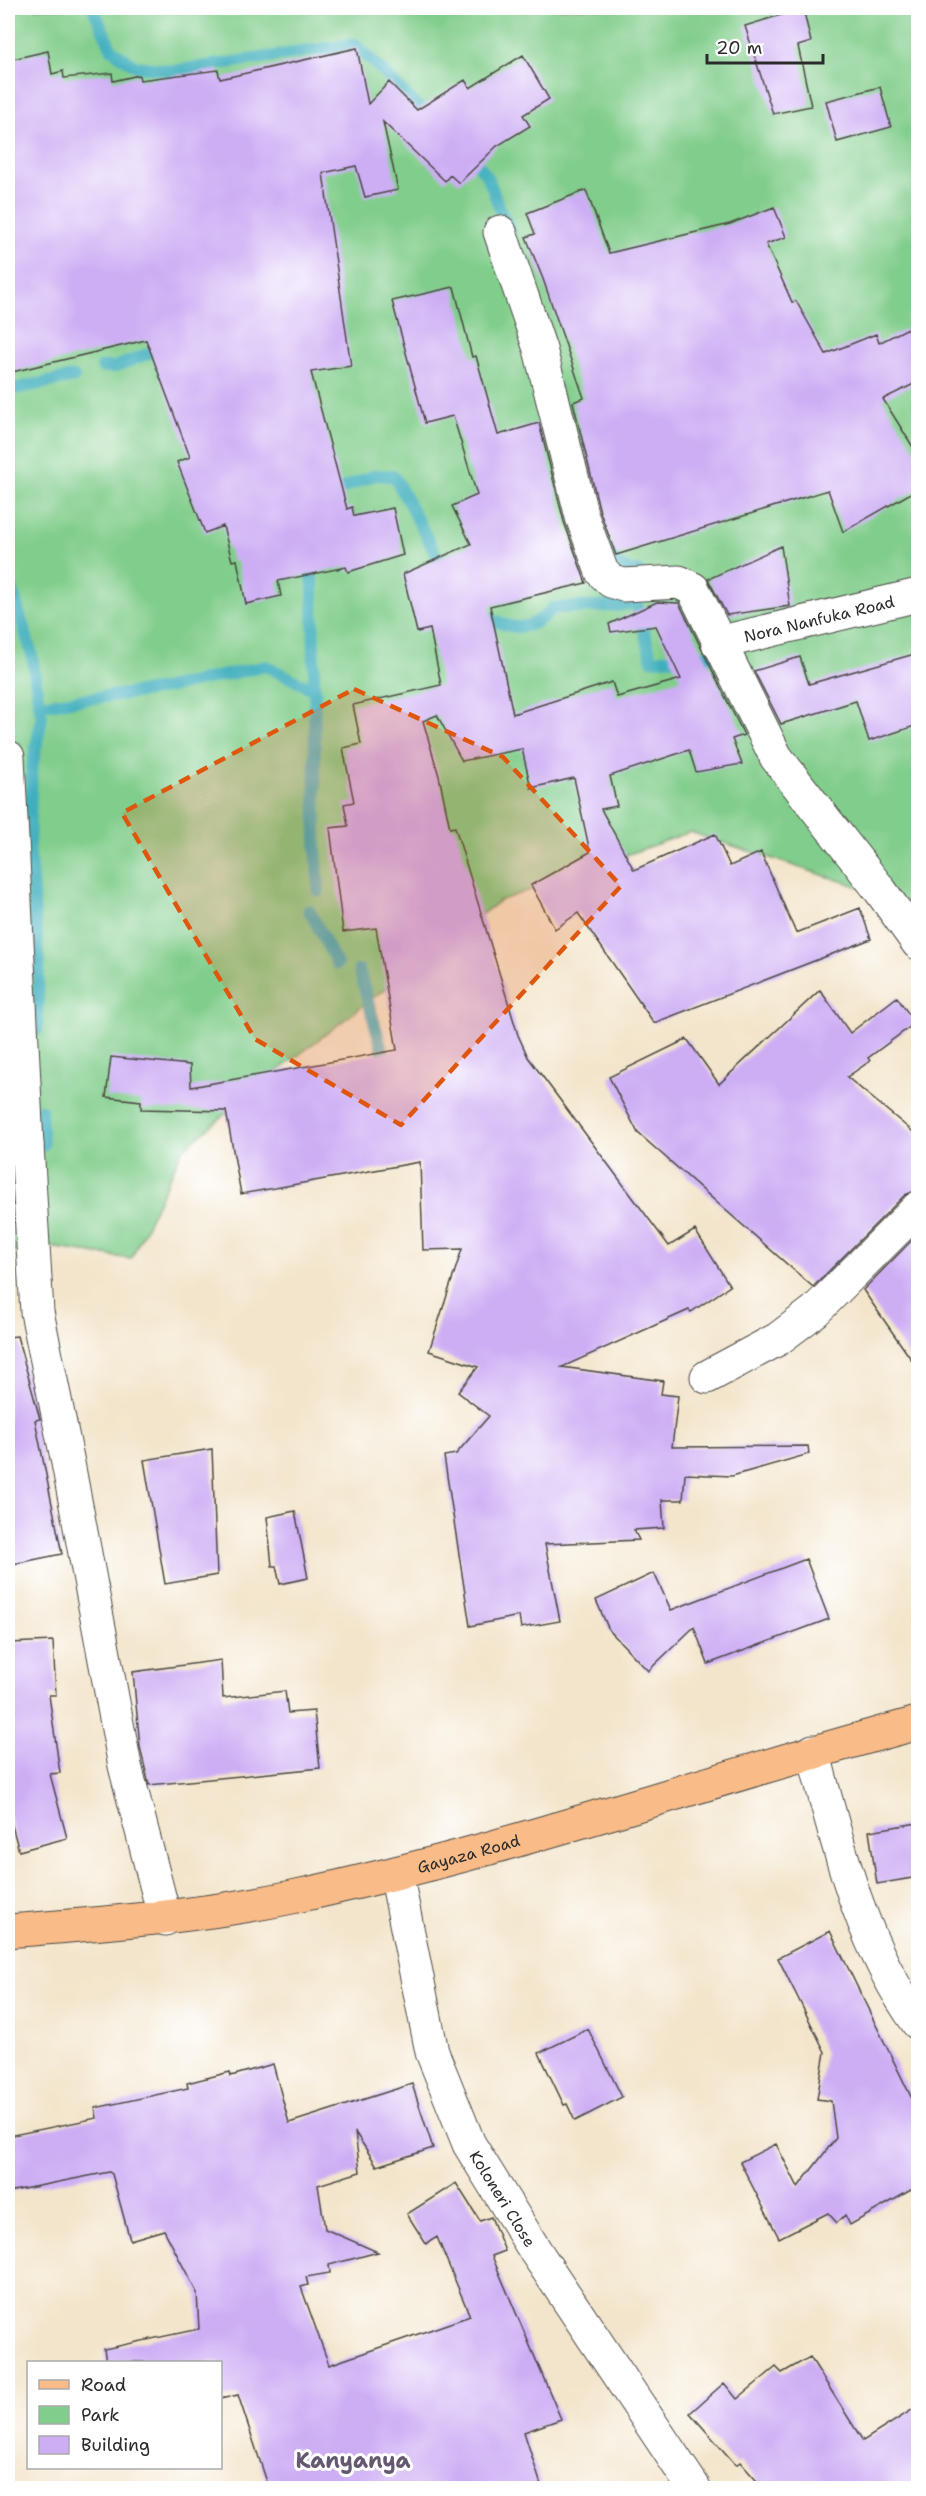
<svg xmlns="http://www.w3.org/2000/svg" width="926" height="2496" font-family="'Shantell Sans',sans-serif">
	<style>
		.green { fill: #81cd8b; stroke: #567c5b; stroke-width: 1.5 }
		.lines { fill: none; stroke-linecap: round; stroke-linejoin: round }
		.stream { stroke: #41afbd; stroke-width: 12 }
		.building { fill: #cdaef4 }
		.street-casing { stroke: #494743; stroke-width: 35 }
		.primary-casing { stroke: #494743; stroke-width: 35 }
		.street { stroke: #fff; stroke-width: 33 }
		.primary { stroke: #f9bc89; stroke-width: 33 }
		.marked { fill: #df570e; fill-opacity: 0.2; stroke: #df570e; stroke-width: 4.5; stroke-dasharray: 12 8; stroke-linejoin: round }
		.labels { text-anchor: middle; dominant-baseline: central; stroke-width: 6; stroke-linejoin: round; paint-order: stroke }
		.street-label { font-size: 16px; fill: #2b2b2b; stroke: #fff }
		.district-label { font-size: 22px; font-weight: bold; fill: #645971; stroke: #fff }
	</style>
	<rect width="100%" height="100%" fill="#fff"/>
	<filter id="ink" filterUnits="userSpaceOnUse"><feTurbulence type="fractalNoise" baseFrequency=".0167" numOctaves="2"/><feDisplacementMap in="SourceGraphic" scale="12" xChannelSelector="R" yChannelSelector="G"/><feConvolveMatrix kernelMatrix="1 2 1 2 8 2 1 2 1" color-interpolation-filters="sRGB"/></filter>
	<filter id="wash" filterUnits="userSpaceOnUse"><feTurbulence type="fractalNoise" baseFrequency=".008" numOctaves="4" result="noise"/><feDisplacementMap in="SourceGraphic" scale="24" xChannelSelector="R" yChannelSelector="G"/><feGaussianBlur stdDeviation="1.35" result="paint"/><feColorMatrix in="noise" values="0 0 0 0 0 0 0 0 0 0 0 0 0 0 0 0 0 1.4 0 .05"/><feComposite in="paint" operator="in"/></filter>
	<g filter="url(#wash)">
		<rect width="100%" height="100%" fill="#f3e5cb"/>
		<path class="green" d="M8,8H918V906L690,832L499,901L270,1077L183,1149L131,1259L36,1245L8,1254Z"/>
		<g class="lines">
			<path class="stream" d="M93,8L112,50L136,66L174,71L355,44L430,119
				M467,153C487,172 490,180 498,205C502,214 507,222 510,231
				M102,367H115L164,347
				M8,390L74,377
				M328,494L375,475L394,476L445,571
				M609,550L616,563L631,572L638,571
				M306,560L313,582L316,849L319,891
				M8,576L32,655L39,705L157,690L266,666L316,691
				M481,613C510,630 528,635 553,608L616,606L636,602L652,660L716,655
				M309,910L337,964
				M359,970L387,1066
				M37,1030L39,965L29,845L32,768L42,717L39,705
				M41,1110L43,1145"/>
		</g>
		<g id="blocks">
			<path class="building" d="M803,8L811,42L798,46L811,106L773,114L745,26Z
				M357,48L368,104L389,82L417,110L465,80L470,88L523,55L549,99L523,115L530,126L497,146L459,183L450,175L445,181L383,122L398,190L365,197L356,166L323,173L351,366L311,372L347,509L352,507L354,516L393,508L403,555L348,572L346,567L278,581L281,596L246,604L237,560L232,561L223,526L205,533L177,462L190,457L146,340L8,373V60L48,51L52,74L63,71L64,78L112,73L113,81L139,75L140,80L218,70L220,79Z
				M880,87L891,127L837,142L826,101Z
				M586,190L609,253L730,224L774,207L786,237L766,244L792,302L796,301L826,354L876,334L879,343L918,323V382L883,399L918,455V489L843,532L828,490L616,555L600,512L573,402L584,398L543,279L526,237L535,234L527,213Z
				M454,287L472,357L476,356L498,435L539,423L564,522L586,583L490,606L513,714L612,682L617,697L681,679L656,626L611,632L609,624L657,602L679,603L744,735L732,739L742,764L696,772L689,750L610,776L617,806L601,809L634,870L715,834L730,866L761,852L796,933L860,908L871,939L654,1023L578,913L555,929L531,885L590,852L574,778L531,788L522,749L462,761L437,715L423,721L439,776L450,828L455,827L518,1035L528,1057L669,1246L695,1230L730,1286L691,1312L689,1310L562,1367L663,1381L661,1394L678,1396L672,1447L808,1446L809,1454L732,1476L685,1474L683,1500H662L664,1528L634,1530L639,1540L545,1544L560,1621L521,1628L519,1616L470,1626L444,1456L456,1454L489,1416L458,1392L478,1367L429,1351L462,1249L423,1250L420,1162L241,1194L226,1111L141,1109V1101L106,1097L111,1057L190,1065L191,1087L397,1050L376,928L343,932L330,828L348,826L344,804L354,802L343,748L361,744L353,705L441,685L430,629L417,632L403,574L471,544L452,506L477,495L453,416L425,423L392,301Z
				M781,546L790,606L727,615L708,579Z
				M918,653V725L869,741L856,701L781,724L754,671L800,657L809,684Z
				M820,990L850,1033L897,997L915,1023L868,1058L870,1061L847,1077L918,1136V1190L905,1195L813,1287L638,1133L609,1077L687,1039L719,1084Z
				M918,1234V1369L863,1290Z
				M17,1336L40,1419L35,1420L62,1554L8,1565V1337Z
				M212,1449L217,1575L165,1584L144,1460Z
				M295,1511L308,1578L280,1584L276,1566H272L267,1517Z
				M806,1559L829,1619L708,1664L694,1627L648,1671L609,1630L596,1600L654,1573L671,1610Z
				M53,1641L56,1695H49L60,1773L50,1774L67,1838L19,1851L8,1811V1712L15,1711L10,1643Z
				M221,1660L223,1698L285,1691L288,1713L314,1711L320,1768L149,1785L140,1747L133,1672Z
				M918,1823V1877L877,1884L869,1831Z
				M830,1931L918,2111V2186L850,2225L845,2215L837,2223L828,2213L779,2238L740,2162L776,2144L798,2187L836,2138L831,2101L817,2099L825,2052L778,1958Z
				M588,2029L622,2097L575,2121L567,2104L564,2105L539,2053Z
				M273,2064L289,2123L412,2084L433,2148L377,2166L355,2132L360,2172L318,2185L325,2229L378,2252L329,2265L330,2273L306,2277L308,2285L301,2287L329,2365L470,2316L437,2237L426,2244L407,2214L456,2183L480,2221L491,2217L505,2251L492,2256L561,2419L524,2432L542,2488H269L238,2395L220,2399V2362H106L104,2349L199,2329L197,2293L164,2230L130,2240L112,2174L109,2172L8,2192V2136L97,2118L95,2108L188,2088L187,2083L230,2072L231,2076Z
				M810,2357L863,2441L918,2406V2488H763L740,2462L736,2465L690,2413L724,2383L737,2399L776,2367L782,2373Z"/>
		</g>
	</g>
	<g filter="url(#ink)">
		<use href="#blocks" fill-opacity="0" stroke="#494743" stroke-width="1.5"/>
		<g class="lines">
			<defs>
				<g id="street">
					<path d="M500,232L540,349L582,517L602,572L611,581L623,585L679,582L693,589L776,757L880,890L918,943"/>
					<path id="s1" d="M718,643L918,595"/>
					<path d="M8,757L27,1145"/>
					<path d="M8,1147L27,1145L37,1312L68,1463L125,1766L165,1919"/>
					<path d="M707,1377L778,1339L815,1311L918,1208"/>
					<path d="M813,1751C838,1845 860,1943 918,2023"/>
					<path id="s2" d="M396,1873L432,2052L469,2144L536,2252L694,2488"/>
				</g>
				<g id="primary">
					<path id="s3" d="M8,1931C103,1923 198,1917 292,1897C505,1852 709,1779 918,1723"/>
				</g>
			</defs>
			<use href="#street" class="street-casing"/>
			<use href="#primary" class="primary-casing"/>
			<use href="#street" class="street"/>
			<use href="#primary" class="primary"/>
		</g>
	</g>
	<path class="marked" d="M354,689L503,757L621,886L401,1125L255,1039L122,813Z"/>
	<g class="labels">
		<g class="street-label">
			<text stroke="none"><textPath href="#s1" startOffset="104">Nora Nanfuka Road</textPath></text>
			<text stroke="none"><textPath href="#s3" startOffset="468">Gayaza Road</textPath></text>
			<text stroke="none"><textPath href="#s2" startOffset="346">Koloneri Close</textPath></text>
		</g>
		<g class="district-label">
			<text x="353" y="2460">Kanyanya</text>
		</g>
	</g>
	<rect width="926" height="2496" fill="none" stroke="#fff" stroke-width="30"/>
	<rect x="27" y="2361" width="195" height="108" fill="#ffffff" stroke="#aaaaaa" stroke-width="1.5"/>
	<rect x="39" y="2380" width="30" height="9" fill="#f9bc89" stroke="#aaaaaa" stroke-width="1.5"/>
	<text x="81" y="2391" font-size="18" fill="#2b2b2b">Road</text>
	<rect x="39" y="2406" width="30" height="18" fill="#81cd8b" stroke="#aaaaaa" stroke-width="1.5"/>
	<text x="81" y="2421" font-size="18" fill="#2b2b2b">Park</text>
	<rect x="39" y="2436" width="30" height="18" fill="#cdaef4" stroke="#aaaaaa" stroke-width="1.5"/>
	<text x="81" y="2451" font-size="18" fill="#2b2b2b">Building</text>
	<path d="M707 54v9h116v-9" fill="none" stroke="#2b2b2b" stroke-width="3"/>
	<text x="716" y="54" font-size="18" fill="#2b2b2b" stroke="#ffffff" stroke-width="4.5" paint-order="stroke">20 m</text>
</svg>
